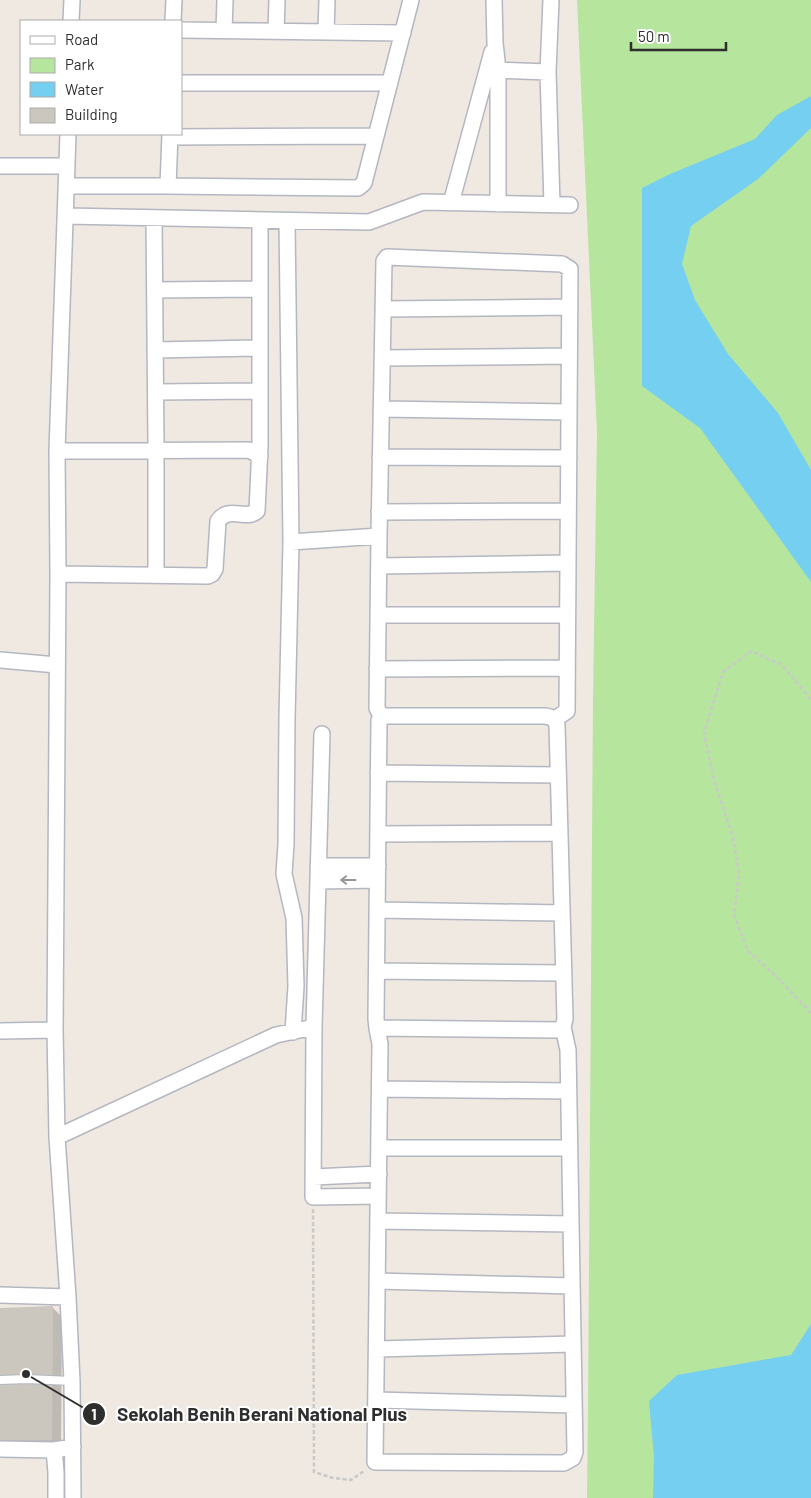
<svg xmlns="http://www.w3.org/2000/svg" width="811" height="1498" font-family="Barlow,sans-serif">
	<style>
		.green { fill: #b6e59e }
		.water { fill: #75cff0 }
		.shadow { fill: #0003 }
		.building { fill: #cbc7bf }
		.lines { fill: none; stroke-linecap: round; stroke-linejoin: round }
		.lane-casing { stroke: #b4b7c1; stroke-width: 10 }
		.street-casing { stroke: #b4b7c1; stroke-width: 18 }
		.path { stroke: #c9c9c9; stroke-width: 2.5; stroke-dasharray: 4 2.5; stroke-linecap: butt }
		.lane { stroke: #fff; stroke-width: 8 }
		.street { stroke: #fff; stroke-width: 15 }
		.oneway { stroke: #969696 }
		.leader { fill: none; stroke: #2e2e2e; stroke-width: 2 }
		.callout-dot { fill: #2e2e2e; stroke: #fff; stroke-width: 2 }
		.mark-label { font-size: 15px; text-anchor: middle; font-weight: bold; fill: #fff }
		.callout-label { font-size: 19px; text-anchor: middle; font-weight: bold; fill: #2e2e2e; stroke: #fff; stroke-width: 4; stroke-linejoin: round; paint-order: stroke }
	</style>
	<rect width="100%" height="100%" fill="#efe9e1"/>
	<path class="green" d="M577,0H811V1498H587L588,1408L593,700L597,432Z"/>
	<path class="water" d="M811,96V128L758,179L691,226L682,264L695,300L728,354L778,413L811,470V582L700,428L642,386V188L670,174L755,139L777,115Z
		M811,1324V1498H653L654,1457L649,1401L677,1375L791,1355Z"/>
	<path class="shadow" d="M52,1307L62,1317L61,1449L0,1450V1310Z"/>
	<path class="building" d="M53,1306L52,1440L0,1441V1308Z"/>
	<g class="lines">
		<defs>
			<path id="lane" d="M0,1380L27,1379L72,1381"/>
			<path id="street" d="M494,0L495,43L498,70V204
				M551,0L548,72L552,204
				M71,21L72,0
				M173,21L174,0
				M181,30L403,33
				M224,31L225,0
				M276,31L277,0
				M326,32L327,0
				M498,70L548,72
				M181,83H390
				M68,134L57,451L58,574L55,1030L57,1137L68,1297L72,1381L73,1498
				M170,134L168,186L358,188L364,183L411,0
				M170,137L376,136
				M0,166H67
				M66,186H168
				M451,203L492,52
				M66,216L369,222L423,202L570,205
				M154,218L156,446V575
				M287,221L291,542L379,536L384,261L387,257L562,264L570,269L567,711L555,719
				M155,290L260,289
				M383,309L570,307
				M155,350L260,348
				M382,358L569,356
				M156,392L260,391
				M381,409L569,412
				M57,451L249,450L260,456
				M380,457L569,458
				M379,512L568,511
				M379,536L377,708L381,716
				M291,542L287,718L286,844L284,874L294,918L296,986L293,1032
				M379,566L568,563
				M58,574L208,576L212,574L215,569L218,521C229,505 246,521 257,511L260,446V220
				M378,615H567
				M0,660L57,665
				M377,669L567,668
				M381,716H545C552,717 554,718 557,725L565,1019L563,1027L561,1030L377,1028L376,1019L379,720Z
				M378,773L558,775
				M378,834L560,833
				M318,866H378
				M318,881L377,880
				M377,910L562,913
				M377,971L564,973
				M314,1027L313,1197L378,1196
				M377,1028L380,1044L375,1462L564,1463L573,1458L575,1452L568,1050L563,1027
				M0,1031L55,1030
				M380,1089L568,1091
				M57,1137L276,1035L314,1027L322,734
				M379,1148H570
				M313,1177L379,1174
				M378,1221L571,1224
				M377,1281L572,1286
				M0,1295L68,1297
				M377,1349L573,1344
				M376,1400L574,1405
				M0,1449L54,1450
				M56,1498V1472L54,1450L73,1447"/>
		</defs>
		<use href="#lane" class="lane-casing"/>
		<use href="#street" class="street-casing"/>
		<path class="path" d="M811,699L782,665L751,651L723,672L704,733L714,780L733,837L739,874L734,915L748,951L778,978L811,1013
			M313,1209L314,1472L333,1478L351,1480L364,1471"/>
		<use href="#lane" class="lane"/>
		<use href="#street" class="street"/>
	</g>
	<defs><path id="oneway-shaft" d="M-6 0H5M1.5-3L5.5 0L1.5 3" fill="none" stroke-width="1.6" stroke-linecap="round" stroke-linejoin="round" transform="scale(1.25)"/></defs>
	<use class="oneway" href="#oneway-shaft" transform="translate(348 880) rotate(180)"/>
	<path class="leader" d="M26 1374L94 1414"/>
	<g class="callout-dot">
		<circle cx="26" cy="1374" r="5"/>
		<circle cx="94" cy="1414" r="12"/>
	</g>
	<g class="mark-label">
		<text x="94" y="1420">1</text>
	</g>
	<g class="callout-label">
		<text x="262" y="1421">Sekolah Benih Berani National Plus</text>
	</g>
	<rect x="20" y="20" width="162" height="115" fill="#ffffff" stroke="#ababab"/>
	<rect x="30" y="36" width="25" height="8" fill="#ffffff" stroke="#ababab"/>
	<text x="65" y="45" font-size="15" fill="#2e2e2e">Road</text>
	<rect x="30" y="58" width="25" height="15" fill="#b6e59e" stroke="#ababab"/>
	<text x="65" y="70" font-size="15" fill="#2e2e2e">Park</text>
	<rect x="30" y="82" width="25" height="15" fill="#75cff0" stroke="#ababab"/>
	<text x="65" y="95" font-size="15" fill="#2e2e2e">Water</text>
	<rect x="30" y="108" width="25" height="15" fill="#cbc7bf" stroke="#ababab"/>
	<text x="65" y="120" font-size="15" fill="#2e2e2e">Building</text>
	<path d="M631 42v8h95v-8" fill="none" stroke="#2e2e2e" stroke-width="2.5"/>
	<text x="638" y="42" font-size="15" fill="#2e2e2e" stroke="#ffffff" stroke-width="4" paint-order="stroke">50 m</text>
</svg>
